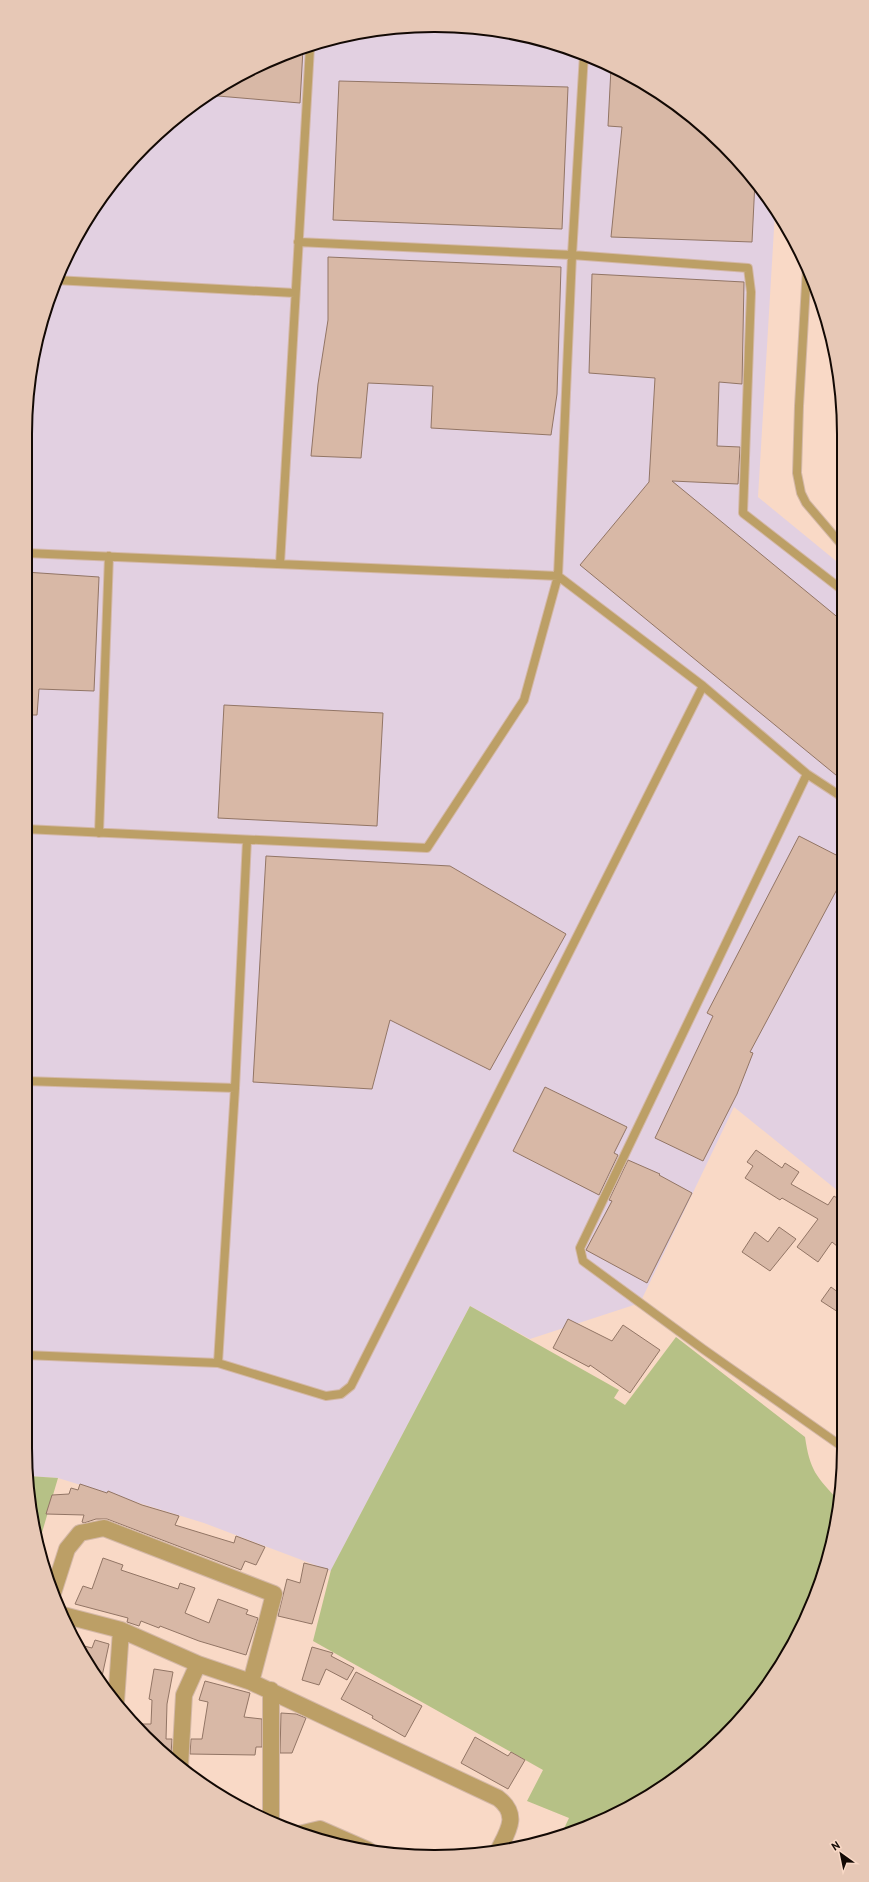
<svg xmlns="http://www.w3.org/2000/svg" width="869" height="1882" font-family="'PT Sans',sans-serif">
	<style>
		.industrial { fill: #e2d0e1 }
		.green { fill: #b6c186 }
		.building { fill: #d8b8a6; stroke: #927565 }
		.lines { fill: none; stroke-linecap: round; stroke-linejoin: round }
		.lane-casing { stroke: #d4b8a7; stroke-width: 10 }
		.street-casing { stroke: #d4b8a7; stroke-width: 18 }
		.lane { stroke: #bc9f66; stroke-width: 8 }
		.street { stroke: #bc9f66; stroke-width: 16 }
		.rim { fill: none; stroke: #130904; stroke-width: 2 }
	</style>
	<rect width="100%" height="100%" fill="#f9d9c6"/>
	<path class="industrial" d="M434,25L514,33L591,56L684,109L759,185L775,212L758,497L841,565L843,1195L734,1107L640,1303L530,1339L470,1306L331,1571L204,1523L58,1478L28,1476L25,1447V434L33,355L56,278L94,207L145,145L207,94L278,56L354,33Z"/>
	<path class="green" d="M470,1306L619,1390L614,1398L625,1405L676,1337L805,1437C810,1471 816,1476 839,1501C826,1625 746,1737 640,1801C630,1808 618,1812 607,1817C592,1824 576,1833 560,1837L569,1818L527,1801L543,1770L313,1641L331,1570Z
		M28,1476L58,1478L41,1536L35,1534L33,1527Z"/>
	<path class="building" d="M303,49L300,103L206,95L278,56Z
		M611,68L684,109L755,181L752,242L611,237L622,127L608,126Z
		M339,81L568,87L562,229L333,220Z
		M328,257L561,267L557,394L551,435L431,428L433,386L368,383L361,458L311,456L318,384L328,320Z
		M592,274L744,282L742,384L719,382L717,446L740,447L738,484L672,481L841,620L842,780L580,565L649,482L655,378L589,373Z
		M25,572L99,577L94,691L39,689L37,715H25Z
		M224,705L383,713L377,826L218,818Z
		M799,836L842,858V880L750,1052L753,1053L737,1094L703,1161L655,1138L713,1016L707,1013Z
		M266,856L450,866L566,934L490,1070L390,1020L372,1089L253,1082Z
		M545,1087L627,1127L614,1153L618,1155L599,1195L513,1151Z
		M756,1150L782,1168L785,1163L799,1172L791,1184L828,1205L834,1196L843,1202V1251L832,1242L818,1262L797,1247L818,1219L782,1198L780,1200L745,1178L753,1166L747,1162Z
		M628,1160L660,1174L659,1175L692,1193L647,1283L586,1250L612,1201L609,1200Z
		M779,1227L796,1239L770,1271L742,1252L755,1232L768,1242Z
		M831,1287L843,1296L844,1303L838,1312L821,1301Z
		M568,1319L612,1341L623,1325L660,1350L630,1393L590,1365L589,1367L553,1348Z
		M80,1484L107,1493L108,1491L142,1505L179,1516L175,1525L234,1543L236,1536L265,1547L256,1565L245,1561L241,1570L107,1519H96L84,1523L82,1522L84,1515L46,1514L52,1495L69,1494L71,1488L78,1490Z
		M103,1558L123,1565L121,1570L178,1589L180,1583L195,1588L185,1613L209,1623L218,1599L248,1610L246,1614L258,1618L246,1655L199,1641L160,1626L159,1628L141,1621L139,1626L127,1622L128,1618L75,1604L83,1586L92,1589Z
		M304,1563L328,1569L312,1624L278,1616L287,1579L300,1583Z
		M95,1640L109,1644L101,1681L76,1644L92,1648Z
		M312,1647L333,1653L331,1656L354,1668L347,1680L326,1669L319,1685L302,1680Z
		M154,1669L173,1672L167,1704L166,1739H172L171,1754H165V1756L133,1724H151L152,1700L149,1699Z
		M356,1672L422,1706L405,1737L372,1718L373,1716L341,1699Z
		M205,1681L250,1693L244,1717L262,1719V1747H256L255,1755L190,1754L191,1739H202L208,1702L199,1700Z
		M281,1713L296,1714L306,1718L292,1753H280Z
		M475,1737L508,1756L511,1752L525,1760L508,1789L461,1763Z"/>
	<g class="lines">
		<defs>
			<path id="lane" d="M298,242L572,255L748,268L751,292L743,513L841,589
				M807,267L799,406L797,473L801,493L806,503L841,544
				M55,280L295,293
				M25,553L558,576L703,686L807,774L842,797
				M280,564L310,47
				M807,774L580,1248L583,1261L703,1349L844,1448
				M25,829L427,848L524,700L558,576L572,255L584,54
				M99,833L109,556
				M247,840L235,1088L218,1363L326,1396L341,1394L351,1386L703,686
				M25,1081L235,1088
				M25,1355L218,1363"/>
			<path id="street" d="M53,1593L67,1549L80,1533L104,1528L274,1594L251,1682
				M63,1615L121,1630L198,1664L251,1682L498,1798C520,1815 508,1831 498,1851
				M271,1690V1821
				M116,1702L121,1630
				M180,1766L184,1695L198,1664
				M299,1834L320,1829L368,1850"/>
		</defs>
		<use href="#lane" class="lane-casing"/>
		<use href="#street" class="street-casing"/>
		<use href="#lane" class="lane"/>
		<use href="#street" class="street"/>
	</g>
	<path d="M0 0H869V1882H0ZM434 32H435A402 402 0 0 1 837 434V1448A402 402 0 0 1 435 1850H434A402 402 0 0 1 32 1448V434A402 402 0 0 1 434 32Z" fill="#e7c8b6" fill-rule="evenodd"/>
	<path class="rim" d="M434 32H435A402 402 0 0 1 837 434V1448A402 402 0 0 1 435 1850H434A402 402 0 0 1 32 1448V434A402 402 0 0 1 434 32Z"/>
	<g transform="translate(841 1854) rotate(327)" stroke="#f9d9c6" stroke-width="3" paint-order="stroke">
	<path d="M0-3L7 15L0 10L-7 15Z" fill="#130904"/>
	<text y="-6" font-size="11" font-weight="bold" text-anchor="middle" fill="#130904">N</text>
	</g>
</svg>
